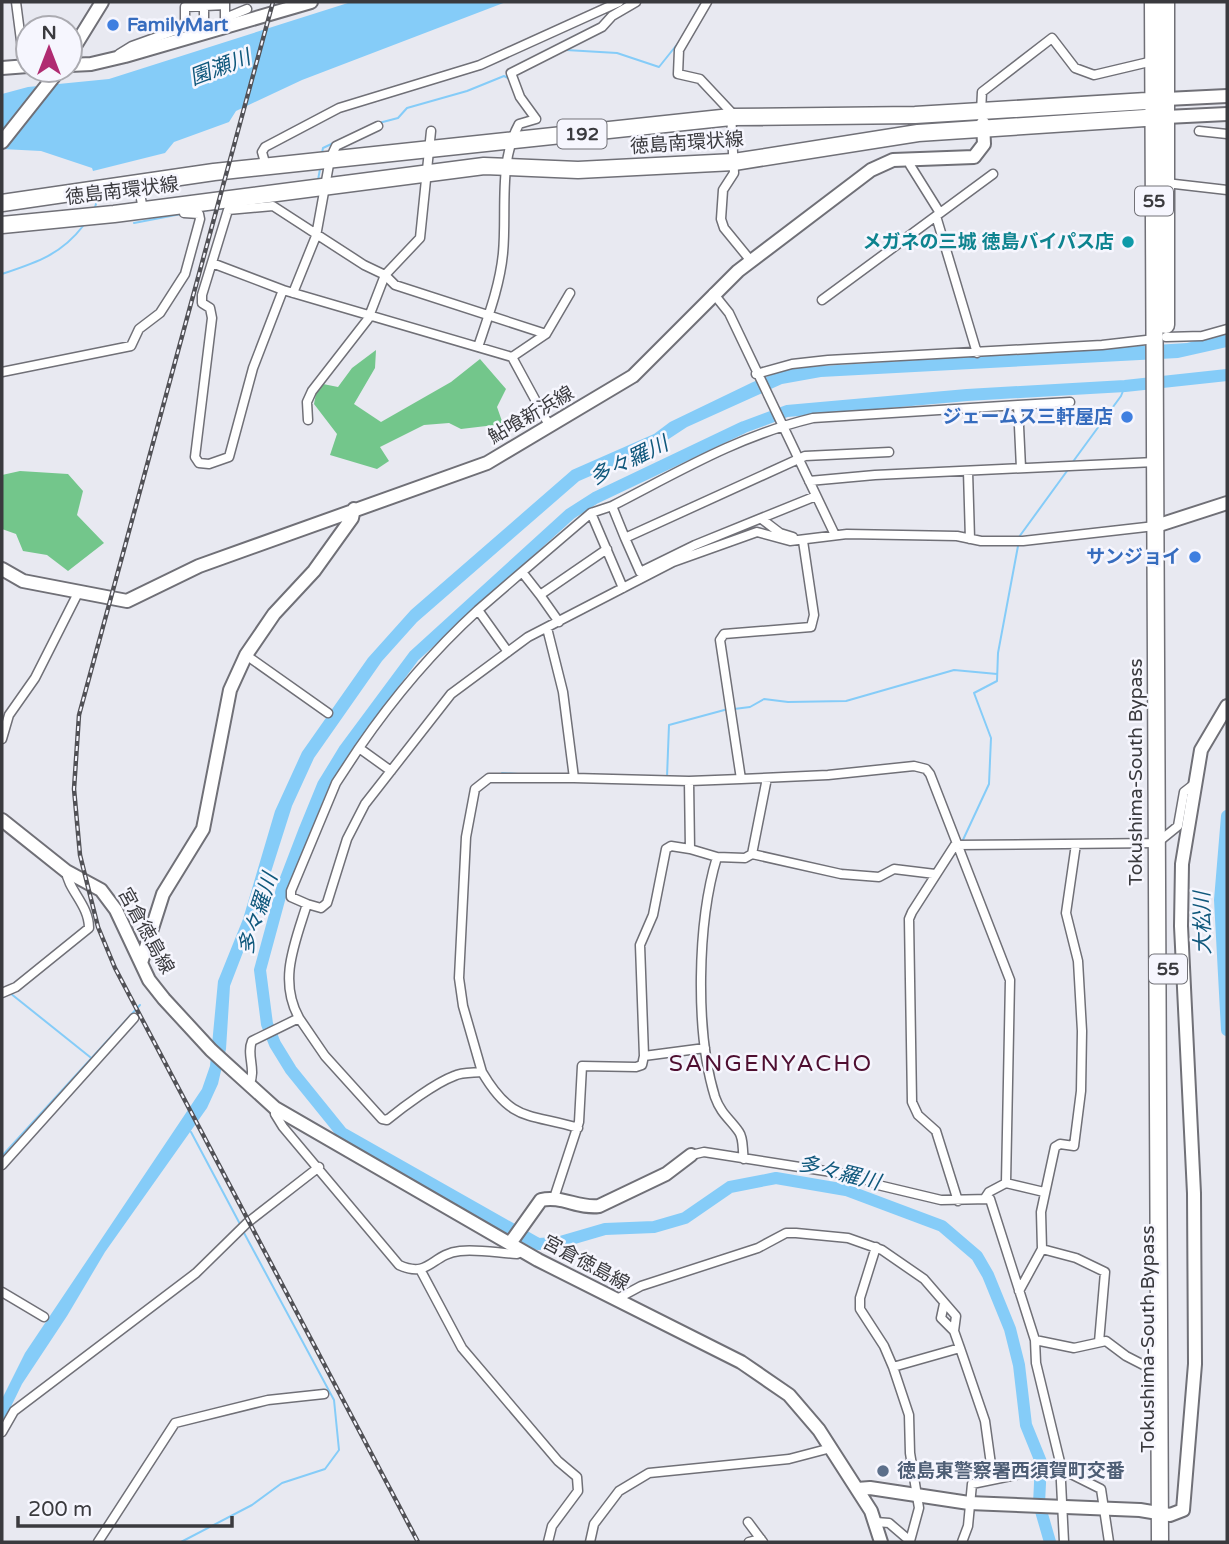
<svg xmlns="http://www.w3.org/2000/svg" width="1229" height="1544" font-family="'Varela Round','Noto Sans JP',sans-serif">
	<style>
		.forest { fill: #73c68b }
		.water { fill: #85ccf8 }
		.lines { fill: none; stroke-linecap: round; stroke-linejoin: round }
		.stream { stroke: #85ccf8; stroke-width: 2 }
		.river { stroke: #85ccf8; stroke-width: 12 }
		.street-casing { stroke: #707077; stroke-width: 11 }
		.secondary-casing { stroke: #707077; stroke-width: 16 }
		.primary-casing { stroke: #707077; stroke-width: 16 }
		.highway-casing { stroke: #707077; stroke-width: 19 }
		.street { stroke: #fff; stroke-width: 8 }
		.secondary { stroke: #fff; stroke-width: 12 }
		.primary { stroke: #fff; stroke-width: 12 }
		.highway { stroke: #fff; stroke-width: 16 }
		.rail-casing { stroke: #515156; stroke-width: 4.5 }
		.rail { stroke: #f6f6fe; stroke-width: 2; stroke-dasharray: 5; stroke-linecap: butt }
		.shop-dot { fill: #3f7fe0; stroke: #f6f6fe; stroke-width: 2.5 }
		.culture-dot { fill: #0f9aa8; stroke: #f6f6fe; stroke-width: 2.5 }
		.service-dot { fill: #5c6f8a; stroke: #f6f6fe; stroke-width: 2.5 }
		.labels { text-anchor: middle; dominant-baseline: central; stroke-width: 5; stroke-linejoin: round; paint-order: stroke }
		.shield { fill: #f6f6fe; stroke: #727278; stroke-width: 2 }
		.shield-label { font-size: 18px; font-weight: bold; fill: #3a3a3e }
		.shop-label { font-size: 19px; font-weight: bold; fill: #366cbe; stroke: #f6f6fe; text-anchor: end }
		.street-label { font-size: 19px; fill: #3a3a3e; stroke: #f6f6fe }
		.culture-label { font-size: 19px; font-weight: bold; fill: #0d838f; stroke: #f6f6fe; text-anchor: end }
		.service-label { font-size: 19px; font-weight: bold; fill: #4e5e75; stroke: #f6f6fe; text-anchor: start }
		.water-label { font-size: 21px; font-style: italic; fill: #10587c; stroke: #f6f6fe }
		.quarter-label { font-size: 23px; letter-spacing: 2px; fill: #4e0e30; stroke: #f6f6fe }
	</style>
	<rect width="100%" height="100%" fill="#e8e9f1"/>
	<path class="forest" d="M376,350L375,368L354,404L381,422L451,382L480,359L506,389L497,407L503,424L461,429L449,423L424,425L380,447L389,461L377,469L330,455L337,434L314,404L318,383L338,387L352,368Z
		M20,471L68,474L83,491L77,515L104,543L68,571L47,555L23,551L16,534L2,529V475Z"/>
	<path class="water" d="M351,2H506L302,80L236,111L229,122L174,142L165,153L93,171L92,168L41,151L2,149V94L28,87L109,79Z
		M1227,333V347L1178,358L821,377L782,384L687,427L655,448L579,481L417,622L382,661L314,758L292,806L257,916L230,986L226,1049L218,1084L207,1108L105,1252L67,1316L22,1384L2,1425V1399L25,1353L202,1089L210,1066L218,981L243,919L275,811L302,752L368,658L411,610L572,470L654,434L670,422L753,382L790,368L1187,343Z"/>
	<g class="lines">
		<path class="stream" d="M694,16L702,2
			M566,50L617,53L659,67L679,42
			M379,123L398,118L407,108L467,91L504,76L508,78
			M322,153L323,148L348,136
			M318,180L320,169
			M94,210L99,195
			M200,211L226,208
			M134,223L181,214
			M2,274C35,263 61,255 83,226
			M1072,463L1121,396L1125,386
			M1019,537L1067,471
			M734,709L750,707L764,699L788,702L846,701L954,670L997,674
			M502,773L518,774
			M667,777L669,725L728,709
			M962,842L989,784L991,738L974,693L997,681L998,653L1018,546
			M10,993L90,1057
			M1014,998V987
			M1012,1068L1013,1036
			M191,1132L241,1226
			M2,1156L140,1005
			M181,1542L252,1505L282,1483L325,1469L339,1450L334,1400L243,1231"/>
		<path class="river" d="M1227,816L1220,900L1227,1030
			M1050,1542L1039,1504L1041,1462L1026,1425L1019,1365L1010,1329L988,1275L977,1256L942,1226L846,1190L776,1178L730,1187L685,1218L654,1227L605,1229L557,1243L538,1244L342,1133L291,1070L275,1044L267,1024L260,970L282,889L305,829L323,785L345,749L414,656L570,514L595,498L744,427L787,411L967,395L1125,386L1227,375"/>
		<defs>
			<path id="street" d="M16,2L23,56L28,57
				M707,2L679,50L678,74L700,79L731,112L734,173L723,190L721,219L724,228L751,261
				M225,5V18L247,9
				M200,27L204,25V6
				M119,54L132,46L185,27V7L225,5V2
				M981,112L982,92L1052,38L1075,68L1094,75L1153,61
				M1199,131L1227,134
				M910,159V165L940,213
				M266,166L262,152L265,147L339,108L480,65L619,2
				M138,182L143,210
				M1166,183L1227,190
				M936,216L977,353
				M212,263L283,290L512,357L550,427
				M283,290L253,368L229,457L209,464L199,463L195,457L212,318L210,308L202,303V295L228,210L273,206L364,265L385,275L395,285L546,334
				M293,293L316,236L330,159L336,146L378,126
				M713,293L729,313L835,535
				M822,300L993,174
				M1166,337L1202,336L1227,329
				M478,347C488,317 500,285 503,253C507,211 498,162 519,124L536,119L520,97L511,73L602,27L612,16L636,2
				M512,357L546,334L570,293
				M2,372L131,346L139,329L160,313L185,274L200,219L199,214L184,213
				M756,374L792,364L828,360L1102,345L1155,339
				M1018,405L1070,402
				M308,420L307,402L312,391L368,319L385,275L420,238L431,131
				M968,471L970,539
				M809,481L875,475L1155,462
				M816,496L695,545L640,572L625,538L805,456L889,452
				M612,506L591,513L623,588
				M763,520L780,533L793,537
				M625,538L612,506C680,471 738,436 813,418L1018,405L1021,468
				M803,541L814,615L811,627L724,634L720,640L741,779L828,775L914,766L926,769L930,774L1010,980L1006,1183L989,1192L985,1198
				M540,595L522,572L591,513
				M559,622L540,595L607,549
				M547,628L563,692L574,778L689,781
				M508,652L478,610L522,572
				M246,655L328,713
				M2,739L9,715L35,678L78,593
				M391,771L359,748C394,697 432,652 478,610
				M767,778L752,854L841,874L879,877L894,869L935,874
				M690,849L671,846L666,849L653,915L640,945L644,1056L705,1048
				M717,857L690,849L689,781L741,779
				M307,904L291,897V891L336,783L359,748
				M2,993L16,987L89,928C89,905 68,890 66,871
				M299,1018L325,1056L382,1119L387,1120C403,1107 435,1083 454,1076C462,1072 473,1073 482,1072L463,1006L459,978L466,837L475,789L489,778H574
				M482,1072C512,1123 529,1113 578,1128
				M249,1085C257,1070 246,1055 252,1041L299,1018C278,980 295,943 307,904L321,908L327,903L347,839L365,804L451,694L528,637L673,562L757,532L790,541L847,534L957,536L981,541H1023L1155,526
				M275,1108V1114L283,1127L399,1265C430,1279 431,1254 460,1251C478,1249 498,1253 517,1254L523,1251
				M691,1155L704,1152L857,1176L878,1185L941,1200L990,1199L1035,1340L1036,1363L1060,1462L1064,1542
				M744,1159C742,1150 744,1139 739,1132C730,1119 721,1114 715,1097C695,1032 697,923 717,857L745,858L752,854
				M2,1165L134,1018
				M1006,1183L1044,1192
				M554,1198L579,1122L582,1066L636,1067L642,1065L644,1056
				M958,1201L936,1131L918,1115L912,1102L909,919L912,912L955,845L1157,843L1178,826L1184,792L1193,785
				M876,1247L860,1298V1309L884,1346L893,1367
				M1042,1249L1076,1258L1105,1272L1099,1342
				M421,1271L462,1348L558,1461L577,1477L578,1491L552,1526L548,1542
				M1019,1291L1042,1249L1041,1212L1055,1147L1060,1144L1074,1146L1081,1091L1082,1031L1078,961L1066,913L1076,844
				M2,1292L44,1317
				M615,1300L641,1286L758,1248L786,1233H796L848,1238L882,1250L924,1279L956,1316L954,1331
				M944,1304L941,1318L954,1331L960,1348
				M1035,1340L1074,1348L1106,1341L1126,1356L1159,1373
				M2,1432L14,1411L196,1273L247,1223L319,1167
				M1061,1469L1101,1489L1109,1542
				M748,1522L763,1542
				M876,1522L889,1523L910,1541L919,1508L910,1453L909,1415L893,1367L960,1348L985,1421L993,1479
				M98,1542L175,1423L268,1400L324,1394
				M590,1542L594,1524L619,1491L649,1473L789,1459L831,1448
				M749,1542L761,1539
				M962,1542L968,1526L972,1484L1060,1466"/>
			<path id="secondary" d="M70,54L102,2
				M70,65L91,64L125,56L311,2
				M2,68L28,66
				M2,142L59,70
				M1156,526L1227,503
				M2,569L23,581L127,601L199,566L487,463L633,376L738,271L871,170L893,160L974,157L984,144L983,123
				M2,820L66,871L101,890L116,910L149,980L164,999L211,1050L275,1108L538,1260L741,1362L789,1395L819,1430L871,1511L881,1542
				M141,963L163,894L203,829L230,690L246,655L274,614L314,571L352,518L354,509
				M511,1242L541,1200C561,1195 579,1209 599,1206L666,1174L691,1155
				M857,1489L870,1488L969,1503L1140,1510L1170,1515L1183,1510L1195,1364L1194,1193L1181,926L1182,864L1201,750L1227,706"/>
			<path id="primary" d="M1166,99L1227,96
				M1166,117L1227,114"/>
			<path id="highway" d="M1153,2L1160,1542
				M1166,2V325
				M2,203L214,172L731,117L915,115L1163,100
				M2,225L114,214L484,166L578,170L734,162L918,133L1160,117"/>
		</defs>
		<use href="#street" class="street-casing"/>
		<use href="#secondary" class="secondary-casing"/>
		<use href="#primary" class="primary-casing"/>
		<use href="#highway" class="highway-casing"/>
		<use href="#street" class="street"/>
		<use href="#secondary" class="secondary"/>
		<use href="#primary" class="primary"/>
		<use href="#highway" class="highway"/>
		<defs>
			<path id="rail" d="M273,2L79,715L74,789L80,855L98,927L115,968L418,1542"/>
		</defs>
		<use href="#rail" class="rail-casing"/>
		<use href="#rail" class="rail"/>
	</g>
	<g class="shop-dot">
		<circle cx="113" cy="25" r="7"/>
		<circle cx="1127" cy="417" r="7"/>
		<circle cx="1195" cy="557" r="7"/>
	</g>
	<circle class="culture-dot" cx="1128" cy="242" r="7"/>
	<circle class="service-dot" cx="883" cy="1471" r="7"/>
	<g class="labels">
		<g class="shield">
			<rect x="557.5" y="119.5" width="49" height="29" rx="5"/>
			<rect x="1135" y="186.5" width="38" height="29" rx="5"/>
			<rect x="1149" y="954.5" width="38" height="29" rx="5"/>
		</g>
		<g class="shield-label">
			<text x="582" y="134">192</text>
			<text x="1154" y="201">55</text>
			<text x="1168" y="969">55</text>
		</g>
		<g class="shop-label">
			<text x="127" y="25" text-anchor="start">FamilyMart</text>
			<text x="1113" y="417">ジェームス三軒屋店</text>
			<text x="1181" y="557">サンジョイ</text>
		</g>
		<g class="street-label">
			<text transform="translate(687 143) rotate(-4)">徳島南環状線</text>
			<text transform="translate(122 191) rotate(-7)">徳島南環状線</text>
			<text transform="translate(531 415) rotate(-30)">鮎喰新浜線</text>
			<text transform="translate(1136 772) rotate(-90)">Tokushima-South Bypass</text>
			<text transform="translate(146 931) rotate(61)">宮倉徳島線</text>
			<text transform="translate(586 1263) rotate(28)">宮倉徳島線</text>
			<text transform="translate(1148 1339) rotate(-90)">Tokushima-South Bypass</text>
		</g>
		<g class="culture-label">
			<text x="1114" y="242">メガネの三城 徳島バイパス店</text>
		</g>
		<g class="service-label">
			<text x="897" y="1471">徳島東警察署西須賀町交番</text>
		</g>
		<g class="water-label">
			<text transform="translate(220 68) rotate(-21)">園瀬川</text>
			<text transform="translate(629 461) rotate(-26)">多々羅川</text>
			<text transform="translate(258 914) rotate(-72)">多々羅川</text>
			<text transform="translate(1203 923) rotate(-91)">大松川</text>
			<text transform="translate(839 1173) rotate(14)">多々羅川</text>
		</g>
		<g class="quarter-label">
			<text x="771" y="1064">SANGENYACHO</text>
		</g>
	</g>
	<rect width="1229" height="1544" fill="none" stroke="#3a3a3e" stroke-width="7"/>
	<g transform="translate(49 49)"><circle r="33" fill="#f6f6fe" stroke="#ababb1" stroke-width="2"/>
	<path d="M0-5L12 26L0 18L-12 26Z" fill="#b02b71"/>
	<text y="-10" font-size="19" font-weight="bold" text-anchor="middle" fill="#3a3a3e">N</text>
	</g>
	<path d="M18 1516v10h214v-10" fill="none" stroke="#3a3a3e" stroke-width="3.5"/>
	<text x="28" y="1516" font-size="21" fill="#3a3a3e" stroke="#f6f6fe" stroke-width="5" paint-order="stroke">200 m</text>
</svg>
